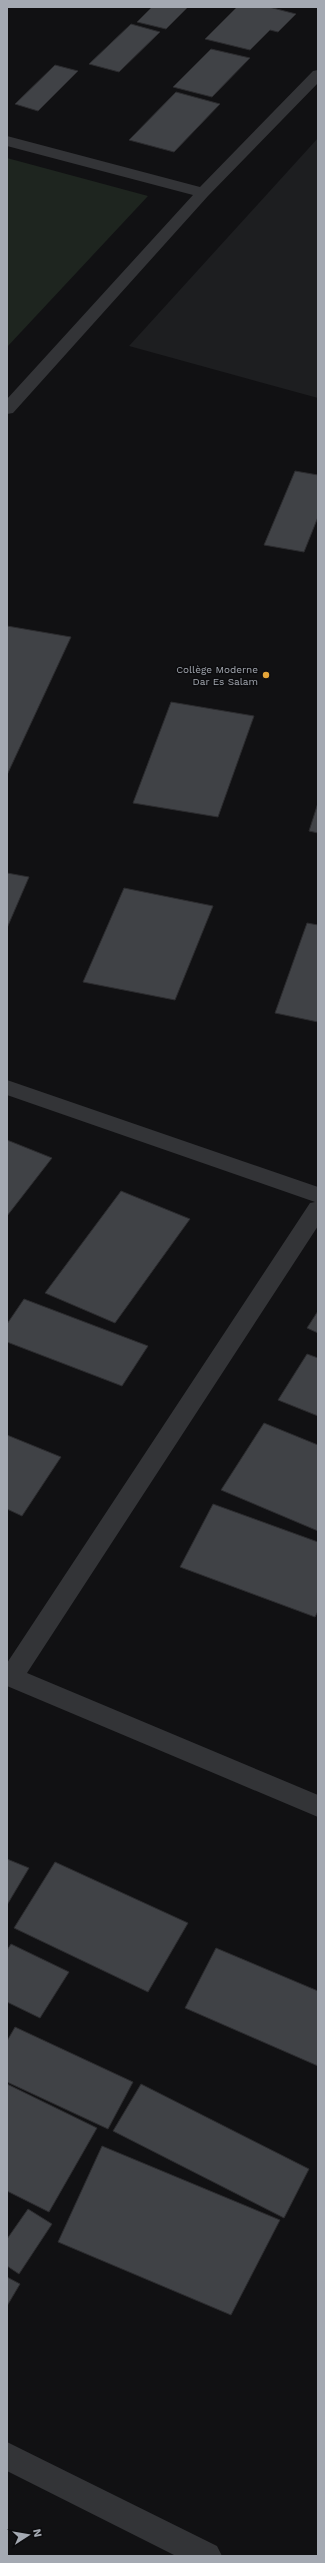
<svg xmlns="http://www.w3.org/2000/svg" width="325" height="2563" font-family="'Work Sans',sans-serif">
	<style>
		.built { fill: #1d1e20 }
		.green { fill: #1e251f }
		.building { fill: #404246; stroke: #2c2c2f }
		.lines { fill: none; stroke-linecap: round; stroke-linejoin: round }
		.minor { fill: #333437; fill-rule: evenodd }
		.poi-dot { fill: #e4a438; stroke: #0c0c0e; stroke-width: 1.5 }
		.labels { text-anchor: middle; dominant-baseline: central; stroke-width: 3; stroke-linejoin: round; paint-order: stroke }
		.poi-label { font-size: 10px; fill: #a4a9b2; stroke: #0c0c0e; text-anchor: end }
	</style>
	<rect width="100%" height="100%" fill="#111113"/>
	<path class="built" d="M318,138V398L129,346Z"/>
	<path class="green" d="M7,158L148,196L7,347Z"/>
	<path class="building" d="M152,7H188L166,29L137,22Z
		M237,7H269L296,14L278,32L270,30L250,50L205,39Z
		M131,24L160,32L119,72L89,64Z
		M211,49L250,58L212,97L173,87Z
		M55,65L78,71L38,111L15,104Z
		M176,92L220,104L174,152L129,140Z
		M295,471L318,475V517L304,552L264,545Z
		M7,626L71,637L7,775Z
		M171,702L254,716L218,817L133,803Z
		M318,803V833L309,831Z
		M7,873L29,877L7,928Z
		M124,888L213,906L175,1000L83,982Z
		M307,923L318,925V1022L275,1013Z
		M7,1140L52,1158L7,1216Z
		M121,1191L190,1219L115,1323L45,1293Z
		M24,1299L148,1346L122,1386L7,1342V1324Z
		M318,1311V1333L307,1328Z
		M307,1354L318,1358V1416L278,1400Z
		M264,1423L318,1445V1531L221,1490Z
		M7,1435L61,1457L22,1516L7,1509Z
		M213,1504L318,1542V1611L315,1617L180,1567Z
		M7,1859L29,1868L7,1905Z
		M55,1862L188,1923L148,1992L14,1928Z
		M11,1944L69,1972L40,2018L7,2002V1950Z
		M216,1948L318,1991V2066L185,2008Z
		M15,2027L133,2082L108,2129L7,2082V2041Z
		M7,2084L97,2128L49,2212L7,2191Z
		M141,2084L309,2169L284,2218L113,2131Z
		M102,2146L280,2220L231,2315L58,2242Z
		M28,2209L52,2224L19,2274L7,2266V2239Z
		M7,2277L20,2284L7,2306Z"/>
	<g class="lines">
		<path class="minor" d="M318,70V83L208,196L13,413L7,414V399L193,195L7,146V136L200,187L313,71Z
			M7,1080L318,1187V1226L27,1673L318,1795V1817L7,1686V1663L310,1203L315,1202L7,1095Z
			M7,2442L217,2546L222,2556H176L7,2471Z"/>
	</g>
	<circle class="poi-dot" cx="266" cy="675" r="4"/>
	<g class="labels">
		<g class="poi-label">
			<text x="258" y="669">Collège Moderne<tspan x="258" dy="12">Dar Es Salam</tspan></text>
		</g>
	</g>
	<rect width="325" height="2563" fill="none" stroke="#a4a9b2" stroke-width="16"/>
	<g transform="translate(28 2535) rotate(78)" stroke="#0c0c0e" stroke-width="3" paint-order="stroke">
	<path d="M0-3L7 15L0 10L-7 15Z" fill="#a4a9b2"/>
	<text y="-6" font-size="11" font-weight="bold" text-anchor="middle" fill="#a4a9b2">N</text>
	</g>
</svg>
